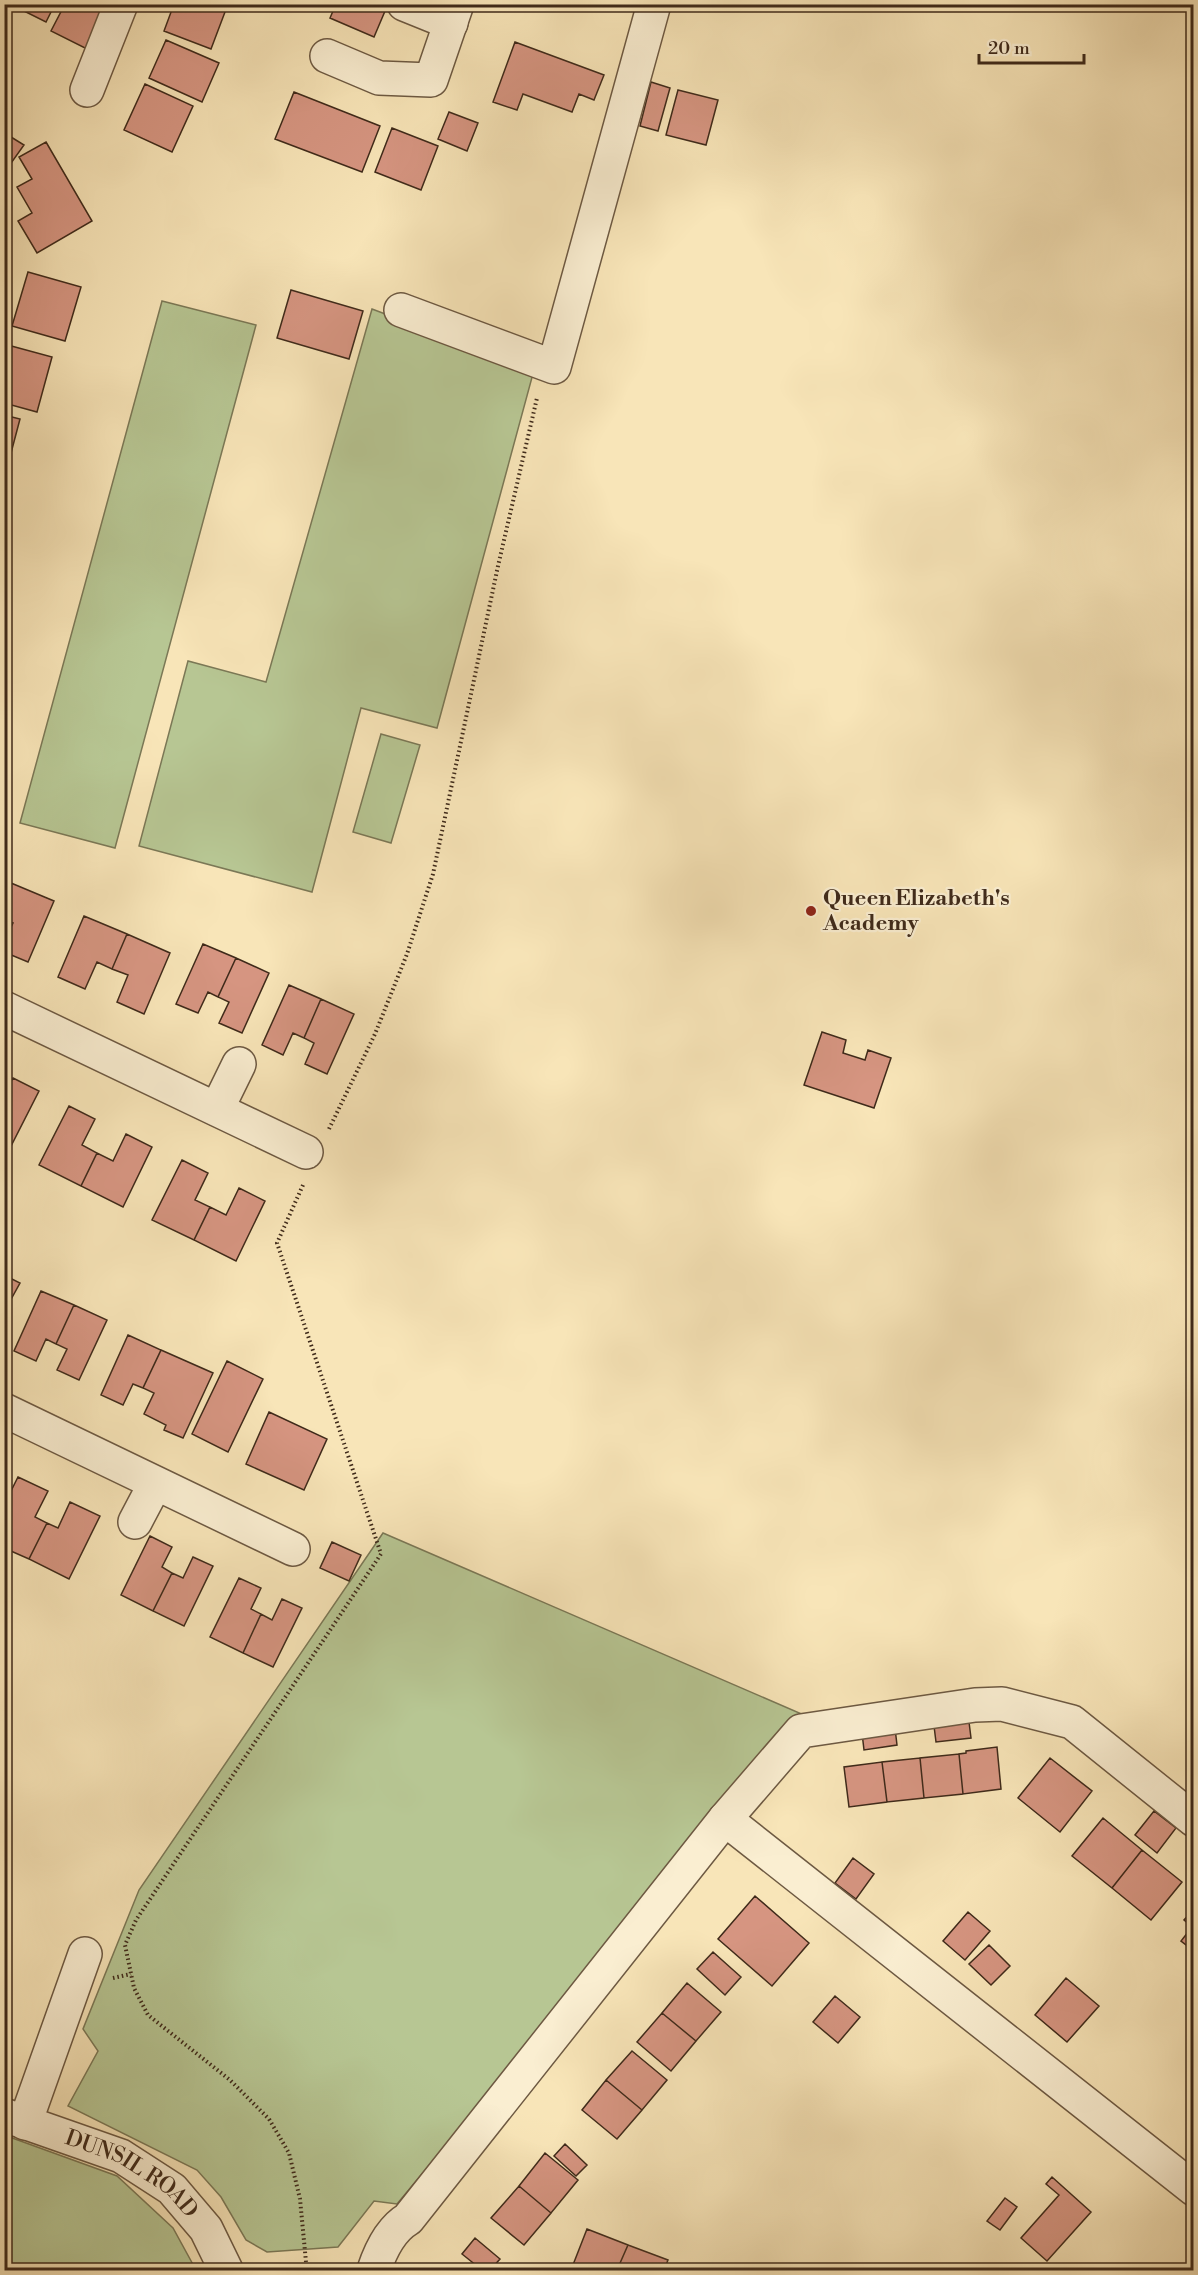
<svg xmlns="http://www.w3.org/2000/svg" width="1198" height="2275" font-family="'Libre Bodoni',serif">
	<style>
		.green { fill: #b7c693; stroke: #7b7856; stroke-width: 1.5 }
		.building { fill: #d69581; stroke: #3f2a1a; stroke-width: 1.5 }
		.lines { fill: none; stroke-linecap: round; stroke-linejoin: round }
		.minor-casing { stroke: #6d5942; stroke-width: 36 }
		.path { stroke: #3f2a1a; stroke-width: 4; stroke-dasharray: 1.5 3; stroke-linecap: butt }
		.minor { stroke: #faeed1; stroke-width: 33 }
		.poi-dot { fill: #8f2418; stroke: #faeed1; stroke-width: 2 }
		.labels { text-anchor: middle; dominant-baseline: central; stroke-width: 4.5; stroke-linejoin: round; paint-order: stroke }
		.poi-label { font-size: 22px; font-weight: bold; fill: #3f2a1a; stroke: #faeed1; text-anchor: start }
		.street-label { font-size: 22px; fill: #3f2a1a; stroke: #faeed1 }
	</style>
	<rect width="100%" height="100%" fill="#f8e5b8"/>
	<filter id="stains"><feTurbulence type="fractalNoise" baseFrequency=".00333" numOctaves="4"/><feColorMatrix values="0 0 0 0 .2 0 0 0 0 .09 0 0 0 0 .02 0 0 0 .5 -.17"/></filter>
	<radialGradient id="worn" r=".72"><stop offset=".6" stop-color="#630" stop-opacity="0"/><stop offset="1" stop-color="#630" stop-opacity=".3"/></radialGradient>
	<path class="green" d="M162,301L256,325L115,848L20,823Z
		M372,309L534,370L437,728L361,708L312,892L139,846L188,661L266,682Z
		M381,734L420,745L391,843L353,832Z
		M383,1533L804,1715L397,2204L374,2201L338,2247L267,2252L246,2240L221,2197L197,2170L68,2106L98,2051L83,2029L139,1890Z
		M4,2135L117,2176L173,2228L196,2270H5Z"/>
	<path class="building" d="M10,4H55L46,22Z
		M65,4H111L89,50L51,31Z
		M174,4H228L211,49L164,31Z
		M336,4H388L374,37L330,18Z
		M166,40L219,63L202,102L149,78Z
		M515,42L604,75L594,100L579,94L572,112L523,94L517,110L493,102Z
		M651,82L670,88L658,131L640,126Z
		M145,84L193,106L172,152L124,130Z
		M678,90L718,100L706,145L666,135Z
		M294,92L380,126L362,172L275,139Z
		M449,112L478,123L467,151L438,139Z
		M392,128L438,146L421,190L375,172Z
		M11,137L24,145L4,173V140L7,142Z
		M46,142L92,221L37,253L18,221L32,213L17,187L32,179L19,157Z
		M28,272L81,287L65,341L12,326Z
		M291,290L363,311L349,359L277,338Z
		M4,344L52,357L37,412L4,403Z
		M4,415L20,419L11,453L4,451Z
		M4,472L10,474L4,494Z
		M4,880L11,883L4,897Z
		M11,883L54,901L28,962L4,952V942L13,923L4,920V897Z
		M84,916L127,934L112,969L97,962L85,989L58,977Z
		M127,934L170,953L144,1014L117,1002L128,975L112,969Z
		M203,944L236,958L218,997L208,992L198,1013L176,1004Z
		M236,958L269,973L242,1033L219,1023L229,1002L218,997Z
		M289,985L321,999L304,1038L293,1033L283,1055L262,1045Z
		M321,999L354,1014L327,1074L305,1064L314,1043L304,1038Z
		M822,1032L846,1040L843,1053L865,1060L868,1050L891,1058L874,1108L804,1085Z
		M13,1078L39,1091L9,1150L4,1148V1094Z
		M69,1106L95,1119L82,1145L97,1153L81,1186L39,1165Z
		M126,1134L152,1147L123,1207L81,1186L97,1153L113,1161Z
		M182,1160L208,1173L195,1200L210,1207L194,1240L152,1220Z
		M239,1188L265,1201L236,1261L194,1240L210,1207L226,1215Z
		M4,1275L20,1283L4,1312Z
		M41,1291L74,1305L56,1344L46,1339L36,1361L14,1351Z
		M74,1305L107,1320L79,1380L57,1370L67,1349L56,1344Z
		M128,1335L161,1350L143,1388L133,1384L123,1405L101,1395Z
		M161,1350L213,1373L183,1438L164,1430L166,1425L144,1414L154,1393L143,1388Z
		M227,1361L263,1379L228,1452L192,1434Z
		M269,1412L327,1439L304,1490L246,1464Z
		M18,1477L48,1491L35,1517L47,1523L29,1559L4,1548V1505Z
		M70,1502L100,1516L69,1579L29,1559L47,1523L58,1528Z
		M150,1536L172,1547L162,1567L172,1573L153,1611L121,1595Z
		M332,1542L361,1555L349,1581L320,1568Z
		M193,1557L213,1566L184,1626L153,1611L172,1573L183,1578Z
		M239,1578L261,1588L251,1609L261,1614L243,1653L210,1637Z
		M282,1599L302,1608L273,1667L243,1653L261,1614L272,1620Z
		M969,1722L971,1738L936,1742L934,1726Z
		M895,1728L897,1745L864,1750L862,1733Z
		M997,1747L1001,1789L963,1794L959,1754L966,1753V1751Z
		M959,1754L963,1794L924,1798L920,1758Z
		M920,1758L924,1798L887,1802L882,1762Z
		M1050,1758L1092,1791L1060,1832L1018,1798Z
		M882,1762L887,1802L849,1807L844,1767Z
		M1154,1811L1176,1828L1157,1853L1135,1835Z
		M1103,1818L1142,1850L1112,1888L1072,1856Z
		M1142,1850L1182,1882L1151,1920L1112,1888Z
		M853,1858L874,1874L856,1899L835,1883Z
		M755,1896L809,1943L772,1986L718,1939Z
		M1194,1909V1951L1181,1941L1192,1927L1184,1920Z
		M968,1912L990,1931L965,1960L943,1941Z
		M989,1945L1010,1966L991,1985L969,1964Z
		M713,1952L741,1977L725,1995L697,1969Z
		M1066,1978L1099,2006L1067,2042L1035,2015Z
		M687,1983L721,2012L696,2041L662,2013Z
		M835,1996L860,2017L838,2043L813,2022Z
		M662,2013L696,2041L671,2071L637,2042Z
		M632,2051L667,2080L642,2110L606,2080Z
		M606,2080L642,2110L617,2139L582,2110Z
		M565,2144L587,2165L576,2176L554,2156Z
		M545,2153L578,2180L551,2213L519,2186Z
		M1052,2177L1091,2212L1047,2261L1021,2238L1059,2195L1046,2184Z
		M519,2186L551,2213L524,2245L491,2218Z
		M1005,2198L1017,2207L1000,2230L987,2221Z
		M587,2229L628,2245L617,2270H571Z
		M475,2238L500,2259L490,2270H482L462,2254Z
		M628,2245L668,2260L664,2270H617Z"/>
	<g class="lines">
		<defs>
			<g id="minor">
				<path d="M404,4L451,23"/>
				<path d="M327,56L379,78L431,80L457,4"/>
				<path d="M87,90L121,4"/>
				<path d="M401,310L554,367L654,4"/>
				<path d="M4,1008L306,1152"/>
				<path d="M217,1109L239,1064"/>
				<path d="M4,1410L293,1549"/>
				<path d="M135,1522L155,1484"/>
				<path d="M725,1819L1194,2189"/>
				<path id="s1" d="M4,2115L121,2156L172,2189L206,2229L226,2270"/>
				<path d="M25,2123L85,1954"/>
				<path d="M374,2270C380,2252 391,2229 408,2219L725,1819L801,1731L975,1705L1002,1704L1072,1722L1194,1820"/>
			</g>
		</defs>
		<use href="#minor" class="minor-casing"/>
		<path class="path" d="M329,1129L375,1034L407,954L433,874L498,566L537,398
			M303,1185L277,1243L381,1554L136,1920L125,1945L134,1988L148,2015L230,2080L269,2119L289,2153L300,2199L306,2262
			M113,1978L131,1974"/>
		<use href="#minor" class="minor"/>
	</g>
	<circle class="poi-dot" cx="811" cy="911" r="6"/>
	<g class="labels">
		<g class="poi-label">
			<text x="823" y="898">Queen Elizabeth's<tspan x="823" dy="25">Academy</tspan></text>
		</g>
		<g class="street-label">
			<text stroke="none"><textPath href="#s1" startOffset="142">DUNSIL ROAD</textPath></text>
		</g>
	</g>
	<rect width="1198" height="2275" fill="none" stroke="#f8e5b8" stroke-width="24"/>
	<rect x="6" y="6" width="1186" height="2263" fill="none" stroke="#3f2a1a" stroke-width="3"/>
	<rect x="12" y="12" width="1174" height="2251" fill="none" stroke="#3f2a1a" stroke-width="1.5"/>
	<path d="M979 54v9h105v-9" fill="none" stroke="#3f2a1a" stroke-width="3"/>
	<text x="988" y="54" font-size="18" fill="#3f2a1a" stroke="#faeed1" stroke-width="4.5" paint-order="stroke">20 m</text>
	<rect width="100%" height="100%" filter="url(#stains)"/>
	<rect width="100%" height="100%" fill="url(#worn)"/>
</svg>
